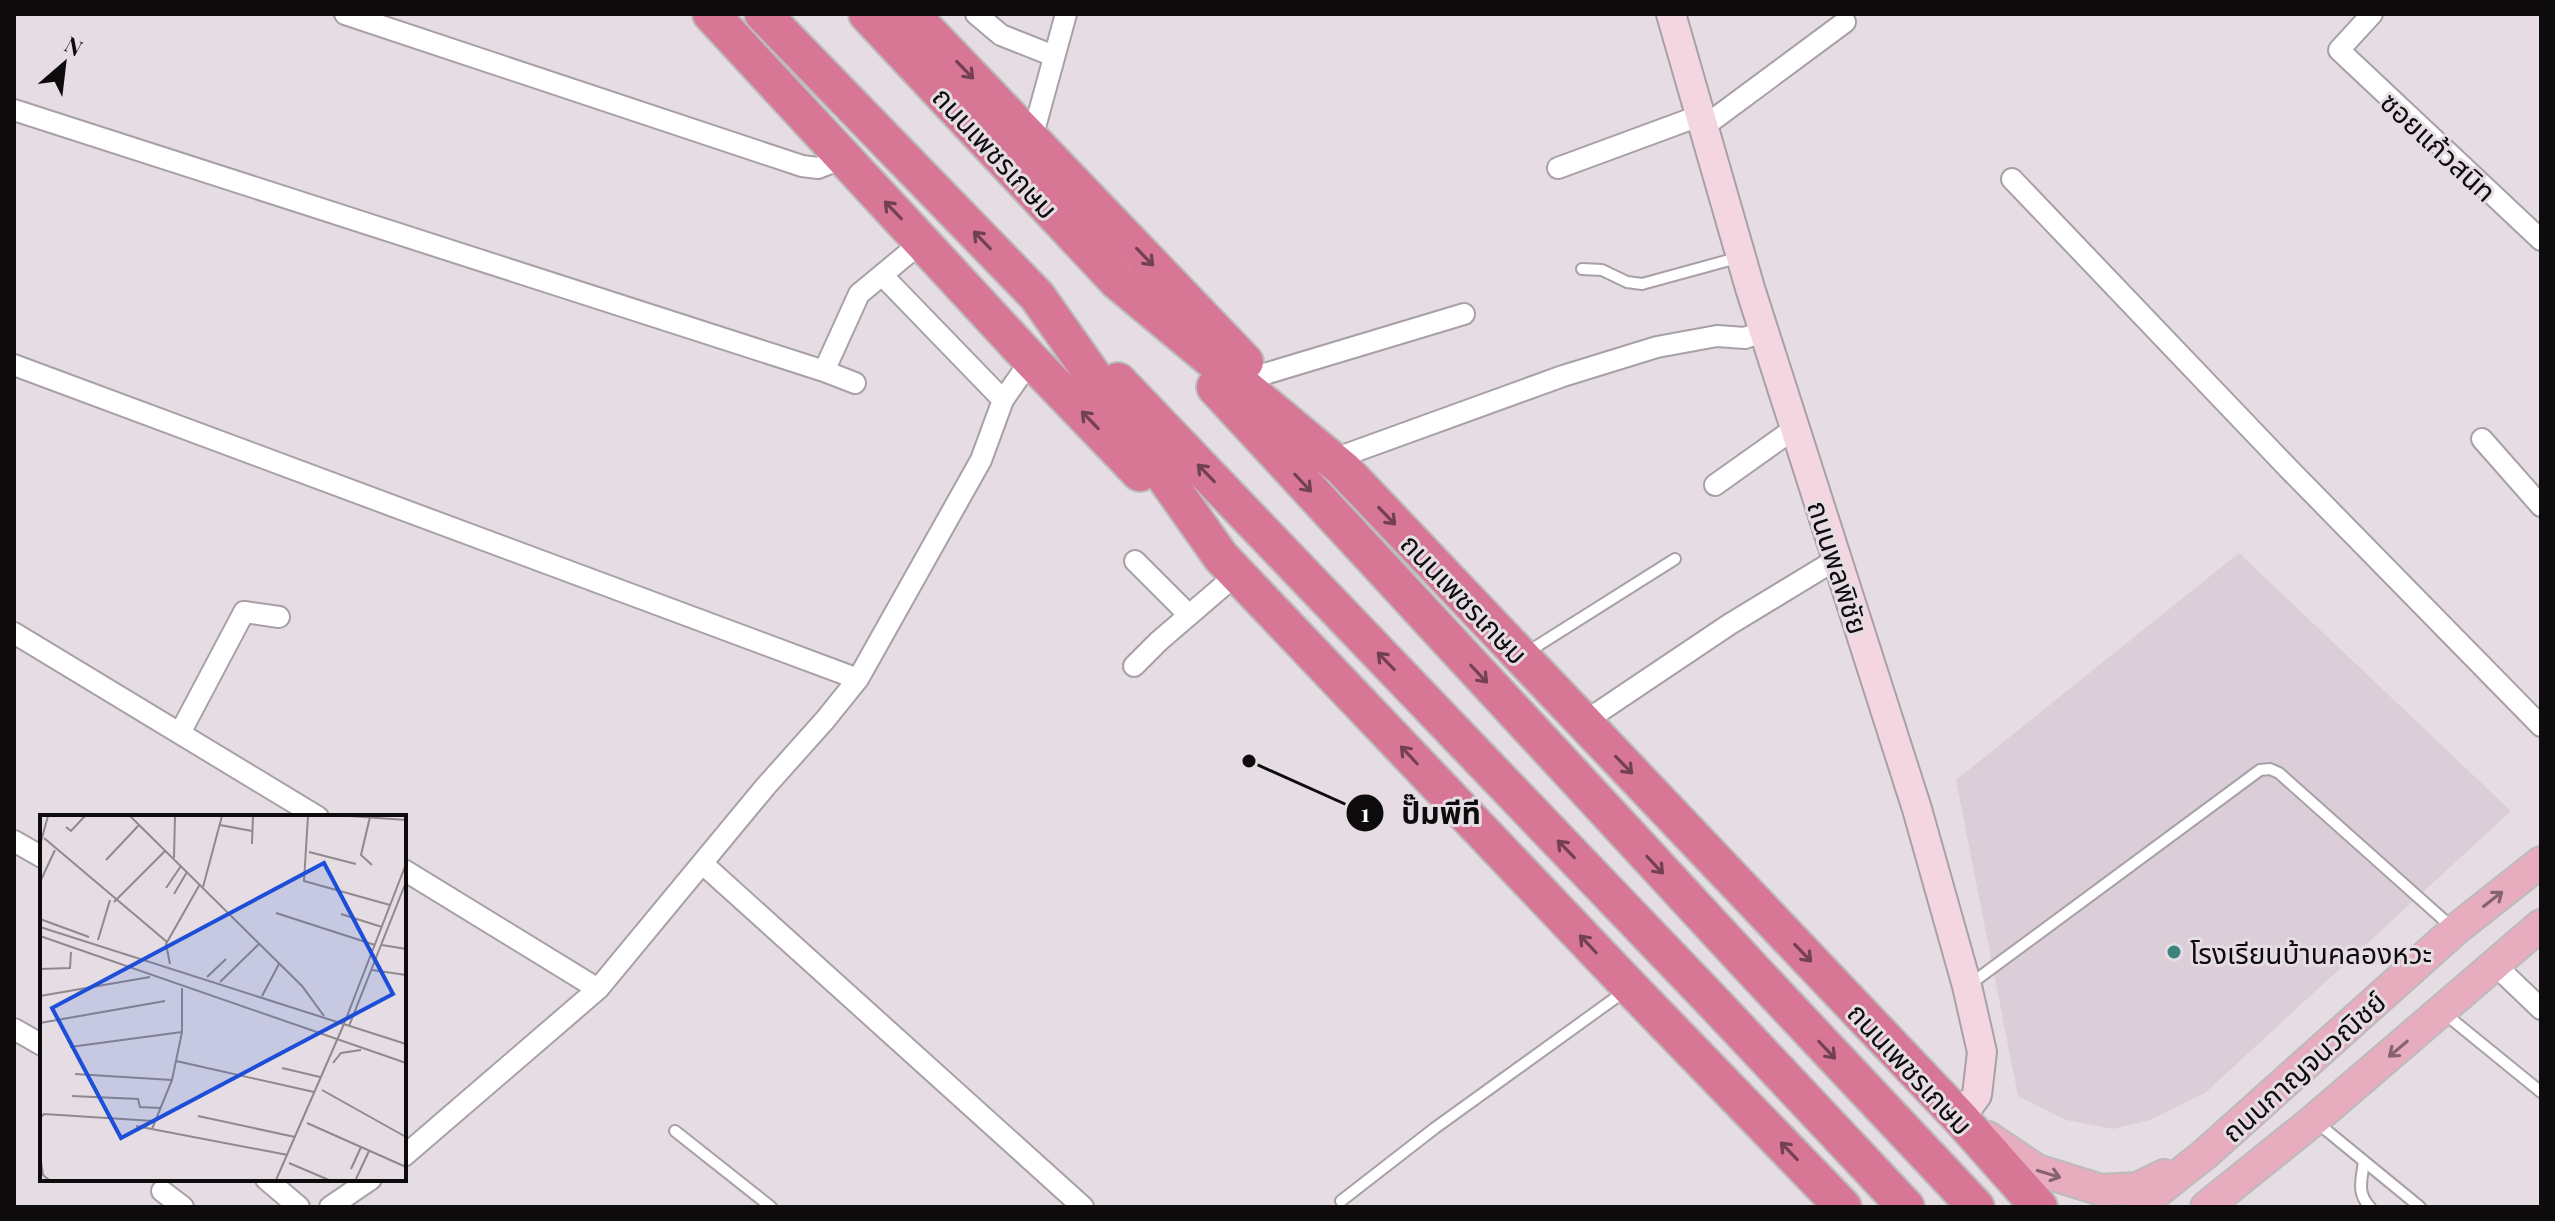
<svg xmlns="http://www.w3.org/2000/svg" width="2555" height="1221" font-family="'Playfair Display','Noto Sans Thai',serif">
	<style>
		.built { fill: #dcced9 }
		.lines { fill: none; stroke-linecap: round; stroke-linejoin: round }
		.lane-casing { stroke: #a8a0a7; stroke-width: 14 }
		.street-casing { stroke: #a8a0a7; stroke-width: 24 }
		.secondary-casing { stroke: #a8a0a7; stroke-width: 32 }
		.primary-casing { stroke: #bcbbbb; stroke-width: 34 }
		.highway-casing { stroke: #bcbbbb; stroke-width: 40 }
		.lane { stroke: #fff; stroke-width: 10 }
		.street { stroke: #fff; stroke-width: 20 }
		.secondary { stroke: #f3d6df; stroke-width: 28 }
		.primary { stroke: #e7adbf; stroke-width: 30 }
		.highway { stroke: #d77795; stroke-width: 36 }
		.oneway { stroke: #724151 }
		.oneway2 { stroke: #85646f }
		.poi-dot { fill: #3c837d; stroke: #e5dde3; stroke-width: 3 }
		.labels { text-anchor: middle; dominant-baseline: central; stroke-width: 6; stroke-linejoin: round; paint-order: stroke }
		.street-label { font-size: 28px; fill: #0e0b0d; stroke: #e5dde3 }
		.poi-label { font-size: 28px; fill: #0e0b0d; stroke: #e5dde3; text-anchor: start }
		.inset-road { fill: none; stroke: #8f898d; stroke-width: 2 }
		.view { fill: #1d4ed8; fill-opacity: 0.15; stroke: #1d4ed8; stroke-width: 4 }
		.inset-edge { fill: none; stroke: #0e0b0d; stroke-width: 4 }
		.leader { fill: none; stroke: #0e0b0d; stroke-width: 3 }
		.callout-dot { fill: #0e0b0d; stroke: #e5dde3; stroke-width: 3 }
		.mark-label { font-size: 24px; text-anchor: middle; font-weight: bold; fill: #fff }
		.callout-label { font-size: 30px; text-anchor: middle; font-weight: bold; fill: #0e0b0d; stroke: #e5dde3; stroke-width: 6; stroke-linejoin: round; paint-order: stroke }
	</style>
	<rect width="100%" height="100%" fill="#e5dde3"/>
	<path class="built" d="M2239,553L2511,811L2205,1093L2150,1120L2113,1129L2066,1120L2018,1096L1956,780Z"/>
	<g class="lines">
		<defs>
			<path id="lane" d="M1582,269L1602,270L1627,282L1642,284L1737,258
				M1526,653L1675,559
				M1969,985L2260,770L2270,769L2279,773L2454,929
				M2444,1013L2541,1092
				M2315,1121L2420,1207
				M675,1131L771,1207
				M2364,1161C2362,1179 2356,1193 2370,1207
				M1341,1201L1435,1128L1625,991"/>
			<path id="street" d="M345,14L802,166L818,168L843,158
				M976,14L1001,35L1054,56
				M2372,14L2339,50L2541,240
				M14,110L824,371L855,383
				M1702,128L1845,22
				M1032,138L1066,14
				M1558,168L1699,116
				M2012,179L2288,468L2541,726
				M882,275L1003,400
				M14,365L858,679
				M824,371L859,294L923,241
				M1258,376L1464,314
				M2482,439L2541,506
				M1334,459L1563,376L1657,347L1717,336L1745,338L1764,331
				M1715,485L1795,428
				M1135,561L1189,615
				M14,633L318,817
				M1134,666L1159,641L1237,574
				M1584,722L1730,624L1837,559
				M180,733L244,612L279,617
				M14,841L42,857
				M703,864L1083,1207
				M404,870L598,989
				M2494,964L2541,1009
				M14,1029L42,1045
				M404,1156L598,989L766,786L825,720L858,679L981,460L1003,400L1031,360
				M266,1179L299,1207
				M162,1191L183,1207
				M330,1207L371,1179"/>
			<path id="secondary" d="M1671,14L1750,288L1917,809L1967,986L1982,1052L1977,1095L1960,1118"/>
			<path id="primary" d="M1988,1137L2037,1170L2101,1190L2137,1188L2164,1175
				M2138,1207L2205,1154L2455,930L2541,862
				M2206,1207L2314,1120L2541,925"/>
			<path id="highway" d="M711,14L1031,360L1140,473
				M763,14L1037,296L1221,557L1630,987L1843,1207
				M867,14L1117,281L1343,469L1960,1118L2039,1207
				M911,14L1245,362
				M1118,381L1717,1006L1906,1207
				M1215,387L1755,972L1976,1207"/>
		</defs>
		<use href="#lane" class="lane-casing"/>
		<use href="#street" class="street-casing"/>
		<use href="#secondary" class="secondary-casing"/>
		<use href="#primary" class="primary-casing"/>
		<use href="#highway" class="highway-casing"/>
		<use href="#lane" class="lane"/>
		<use href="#street" class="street"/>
		<use href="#secondary" class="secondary"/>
		<use href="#primary" class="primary"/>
		<use href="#highway" class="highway"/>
	</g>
	<defs><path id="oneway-shaft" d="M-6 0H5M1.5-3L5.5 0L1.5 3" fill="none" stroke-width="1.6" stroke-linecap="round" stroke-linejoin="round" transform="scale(2)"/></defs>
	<g class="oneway">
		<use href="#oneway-shaft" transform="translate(965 70) rotate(46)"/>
		<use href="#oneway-shaft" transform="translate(893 210) rotate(-134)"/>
		<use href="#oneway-shaft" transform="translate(982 240) rotate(-134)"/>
		<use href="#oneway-shaft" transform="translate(1145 257) rotate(46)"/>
		<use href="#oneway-shaft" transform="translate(1090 420) rotate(-134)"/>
		<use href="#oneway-shaft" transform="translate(1206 473) rotate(-134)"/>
		<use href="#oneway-shaft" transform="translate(1303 483) rotate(47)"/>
		<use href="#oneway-shaft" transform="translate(1387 516) rotate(46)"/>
		<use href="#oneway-shaft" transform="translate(1386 661) rotate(-134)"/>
		<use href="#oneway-shaft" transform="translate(1479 674) rotate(47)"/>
		<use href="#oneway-shaft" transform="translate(1409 755) rotate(-133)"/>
		<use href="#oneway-shaft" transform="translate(1624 765) rotate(46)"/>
		<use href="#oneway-shaft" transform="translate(1566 849) rotate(-134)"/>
		<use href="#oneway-shaft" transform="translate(1655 865) rotate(47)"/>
		<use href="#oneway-shaft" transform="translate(1588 944) rotate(-133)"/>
		<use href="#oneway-shaft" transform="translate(1803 953) rotate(46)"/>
		<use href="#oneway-shaft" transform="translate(1827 1050) rotate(47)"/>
		<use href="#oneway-shaft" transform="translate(1789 1151) rotate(-134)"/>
	</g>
	<g class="oneway2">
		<use href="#oneway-shaft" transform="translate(2493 899) rotate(-38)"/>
		<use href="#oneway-shaft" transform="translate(2398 1049) rotate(140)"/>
		<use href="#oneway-shaft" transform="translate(2049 1174) rotate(17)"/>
	</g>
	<circle class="poi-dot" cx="2174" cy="952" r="8"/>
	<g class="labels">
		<g class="street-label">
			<text transform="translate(2439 146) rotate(43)">ซอยแก้วสนิท</text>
			<text transform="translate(996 152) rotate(47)">ถนนเพชรเกษม</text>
			<text transform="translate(1839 567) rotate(72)">ถนนพลพิชัย</text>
			<text transform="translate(1465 598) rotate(46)">ถนนเพชรเกษม</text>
			<text transform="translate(2303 1066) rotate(-42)">ถนนกาญจนวณิชย์</text>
			<text transform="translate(1911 1068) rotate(47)">ถนนเพชรเกษม</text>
		</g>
		<g class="poi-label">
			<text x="2190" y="952">โรงเรียนบ้านคลองหวะ</text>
		</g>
	</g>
	<g transform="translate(40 815)">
		<rect width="366" height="366" fill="#e5dde3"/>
		<path class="inset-road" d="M90,1L262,171L284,201M268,1L264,66L350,90M310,1L366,5M330,2L321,40L332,50M180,10L212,16M26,12L31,16L45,1M4,23L127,127M212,29L213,1M0,30L8,1M269,37L316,49M134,43L135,1M66,45L99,10M0,67L15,35M163,72L182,1M126,73L141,51M134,79L147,57M74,87L125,36M236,98L335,130M301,99L342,112M0,104L49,122M0,112L366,229M0,121L366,248M58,125L70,85M342,130L366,134M130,149L126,129L160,69M0,154L30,153L31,137M332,155L366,160M167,162L186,144M180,167L219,129M0,181L110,162M222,181L239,149M0,208L125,186M304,209L366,49M309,211L366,67M30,232L142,217M136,246L274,277M293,248L301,238L321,235M242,253L280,262M35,259L132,265M282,275L366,322M32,281L98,284L100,292L120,293M158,301L255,322M0,303L4,299L114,306M267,308L366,352M96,311L248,340M112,314L132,265L142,217V173M0,340L3,360L9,365M249,348L289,365M311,354L321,332M316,364L329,336M236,365L304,209"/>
		<path class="view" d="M284,48L353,179L81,323L12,193Z"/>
		<rect width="366" height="366" class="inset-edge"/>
	</g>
	<path class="leader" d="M1249 761L1365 813"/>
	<g class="callout-dot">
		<circle cx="1249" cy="761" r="8"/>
		<circle cx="1365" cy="813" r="20"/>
	</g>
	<g class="mark-label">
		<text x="1365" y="822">1</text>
	</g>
	<g class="callout-label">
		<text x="1441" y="824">ปั๊มพีที</text>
	</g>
	<rect width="2555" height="1221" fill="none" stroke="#0e0b0d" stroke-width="32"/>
	<g transform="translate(64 64) rotate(28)" stroke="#e5dde3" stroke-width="6" paint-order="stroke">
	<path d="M0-6L14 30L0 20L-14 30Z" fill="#0e0b0d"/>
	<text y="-12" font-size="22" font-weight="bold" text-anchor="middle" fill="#0e0b0d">N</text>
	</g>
</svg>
